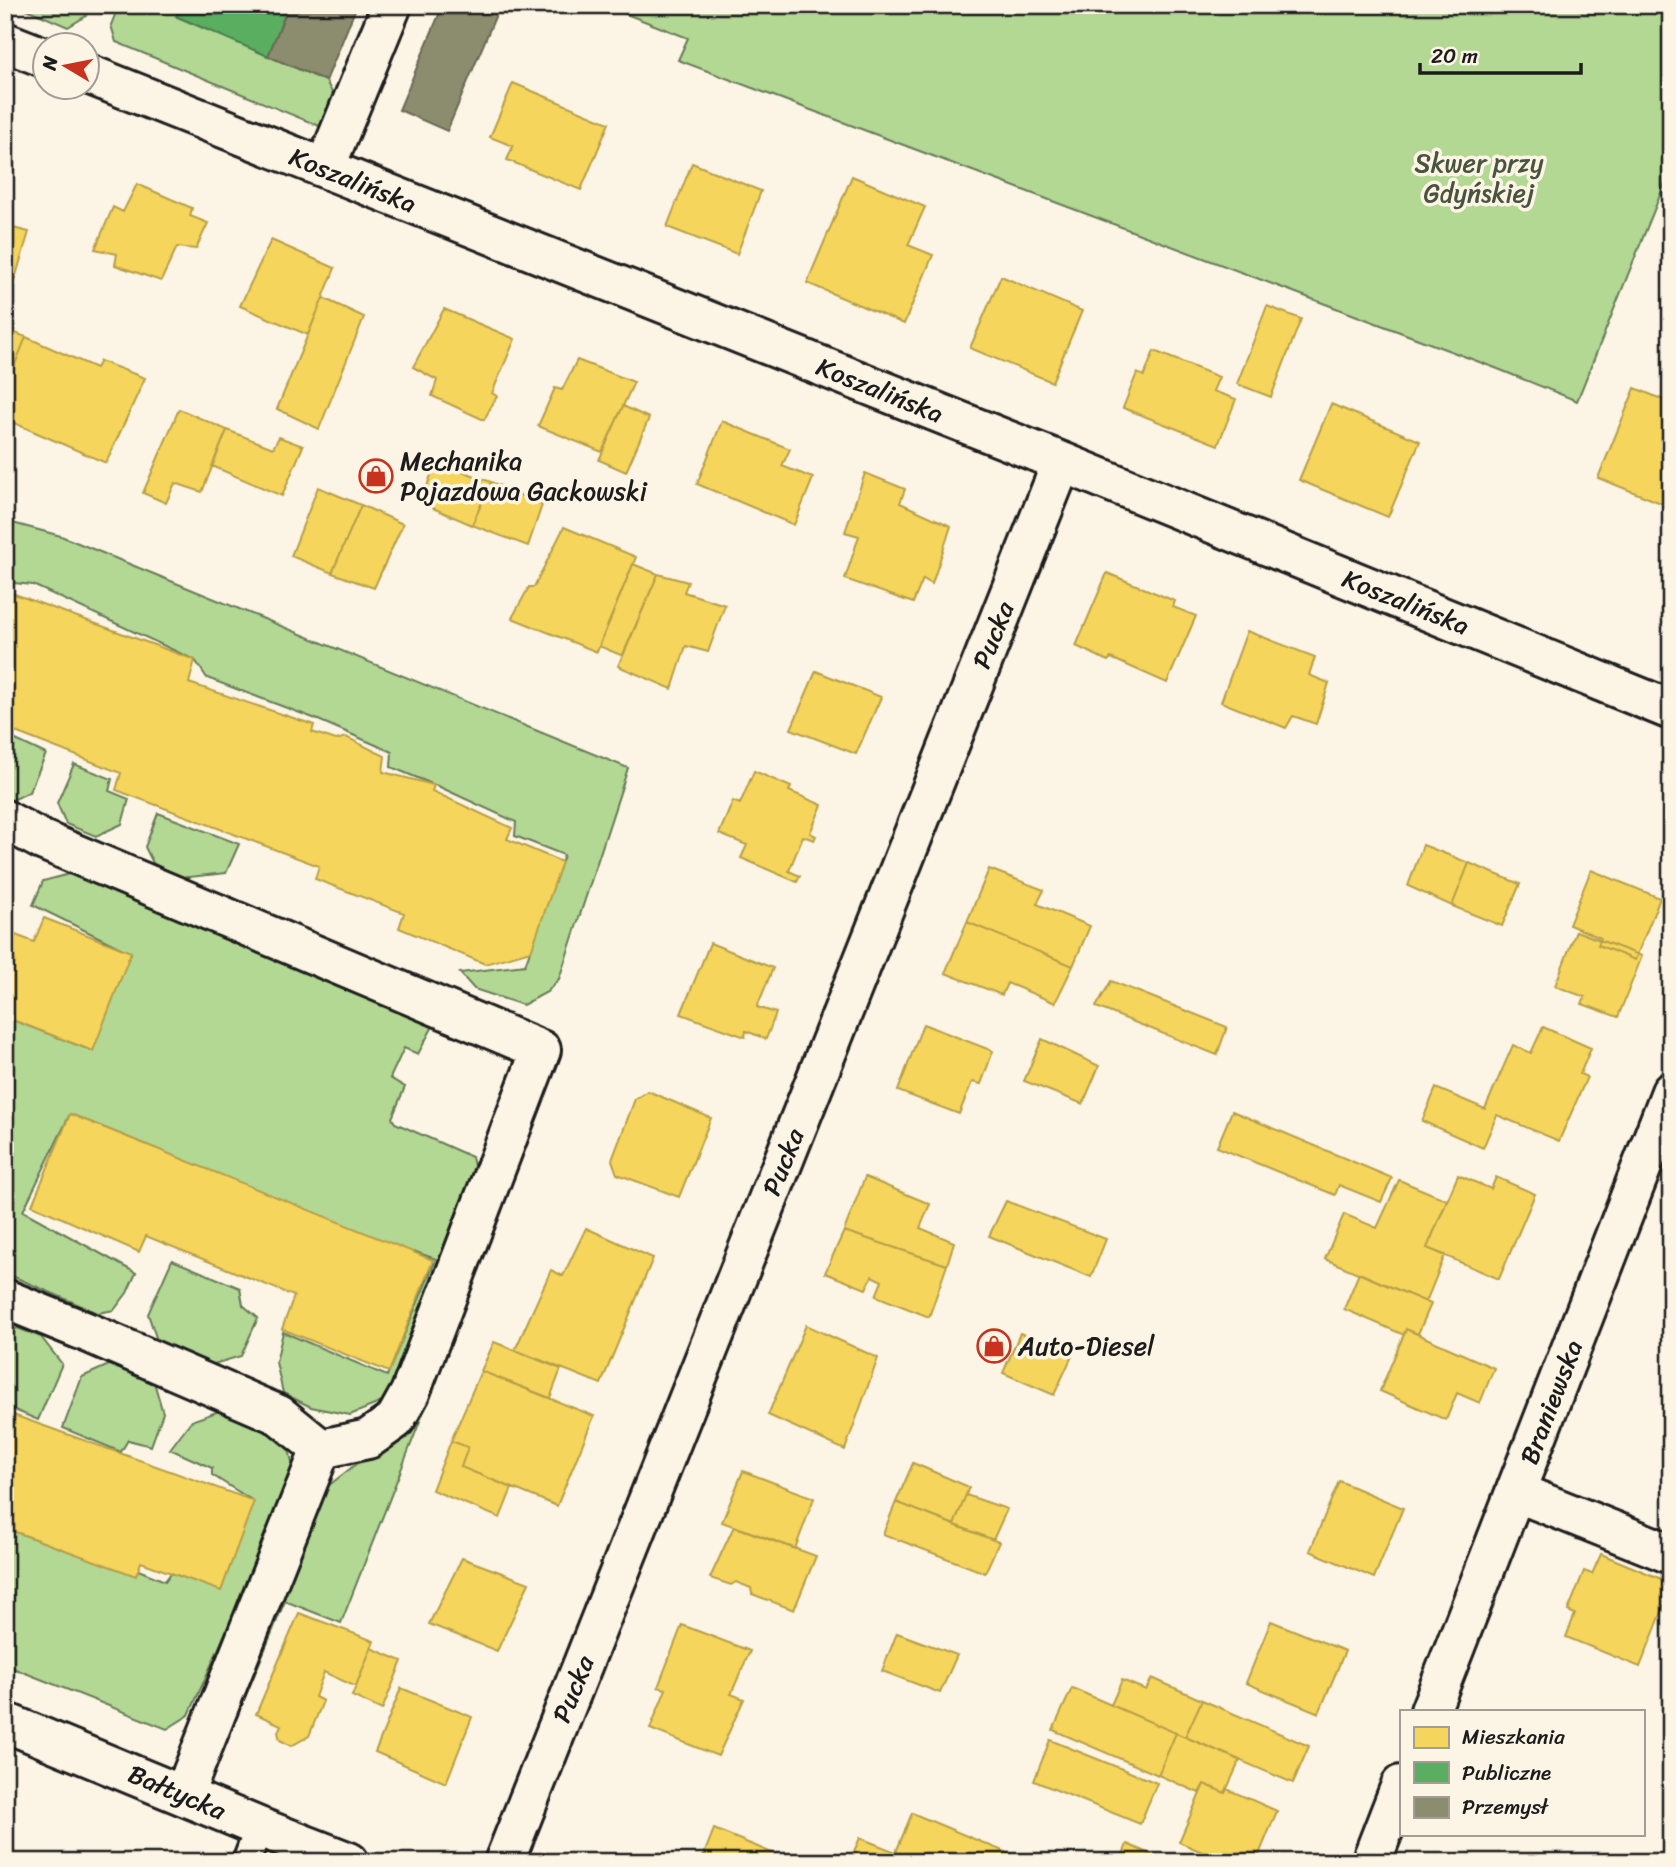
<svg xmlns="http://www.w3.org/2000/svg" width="1676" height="1867" font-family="Sriracha,sans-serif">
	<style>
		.green { fill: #b2d894; stroke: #677a58; stroke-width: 2 }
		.homes { fill: #f6d55c; stroke: #b59e49; stroke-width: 2 }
		.public { fill: #5aae61; stroke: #47824c; stroke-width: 2 }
		.industry { fill: #8c8c6e; stroke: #6a6a55; stroke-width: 2 }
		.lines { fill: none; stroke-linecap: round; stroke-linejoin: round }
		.service-casing { stroke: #1c1c1c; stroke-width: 32 }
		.minor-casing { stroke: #1c1c1c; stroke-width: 44 }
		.service { stroke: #fcf5e5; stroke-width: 26 }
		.minor { stroke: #fcf5e5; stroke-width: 38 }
		.labels { text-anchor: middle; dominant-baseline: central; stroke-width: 7; stroke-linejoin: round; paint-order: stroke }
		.park-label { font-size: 26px; fill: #495440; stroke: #fcf5e5 }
		.street-label { font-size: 26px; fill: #1c1c1c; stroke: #fcf5e5 }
		.poi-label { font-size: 26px; fill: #1c1c1c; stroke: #fcf5e5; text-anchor: start }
	</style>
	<rect width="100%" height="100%" fill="#fcf5e5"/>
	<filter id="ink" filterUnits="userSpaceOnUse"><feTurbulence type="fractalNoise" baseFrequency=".0143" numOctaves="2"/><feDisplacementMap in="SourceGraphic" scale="14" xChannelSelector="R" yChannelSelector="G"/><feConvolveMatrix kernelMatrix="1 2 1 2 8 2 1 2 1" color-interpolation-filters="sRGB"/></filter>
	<g filter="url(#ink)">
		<path class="green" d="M17,5H90L86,16L68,27Z
			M119,5H181L177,17L326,81L335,98L324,128L116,42L111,25Z
			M603,5H1671V168L1577,401L1498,369L678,60L688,38Z
			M5,521L61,536L628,768L559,979L547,992L523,1005L474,989L460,973L525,965L564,855L515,836L516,822L442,788L391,767L392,752L316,719L207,678L195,660L33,585L5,582Z
			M5,735L46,754L29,792L9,802L5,800Z
			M74,764L112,779L109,791L129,799L122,824L96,836L66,824L57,803Z
			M158,813L239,844L226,873L180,878L153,863L145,847Z
			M77,872L439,1015L418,1054L404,1048L390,1078L405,1087L392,1118L395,1123L472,1157L477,1180L398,1376L382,1402L350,1415L311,1407L283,1393L276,1362L283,1332L387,1376L436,1259L416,1252L415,1254L70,1114L23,1211L136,1273L127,1293L114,1310L98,1313L5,1273V1017L85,1048L131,953L33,905L43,881Z
			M172,1260L240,1288L243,1305L258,1318L241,1356L207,1366L159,1346L148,1314Z
			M17,1328L41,1337L62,1364L38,1420L5,1406V1336Z
			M111,1364L154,1382L163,1413L151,1446L128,1440L121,1452L63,1428L82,1377Z
			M225,1409L272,1426L289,1449L295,1476L189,1715L167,1729L5,1665V1528L108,1565L114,1560L165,1581L171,1573L221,1590L253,1501L212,1475V1468L170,1449L191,1421Z
			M424,1411L341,1623L285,1601L234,1724L226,1721L319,1493Z"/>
		<path class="homes" d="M513,83L609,123L581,190L507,160L513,146L490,137Z
			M692,163L761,191L737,254L667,227Z
			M852,176L925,207L908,245L933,255L904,324L807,283Z
			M137,184L192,208L190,216L208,223L196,249L177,247L161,281L115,265L117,254L95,249L113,207L123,212Z
			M5,226L29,232L14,282L5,279Z
			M271,240L335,268L308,335L240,306Z
			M1001,276L1082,311L1052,382L970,348Z
			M323,298L364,317L319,429L277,409Z
			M1267,306L1301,319L1271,397L1237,384Z
			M444,309L515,339L492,393L497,396L484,420L432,396L437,380L413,367Z
			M5,329L26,337L5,389Z
			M26,337L96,368L100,361L145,378L106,463L5,419V389Z
			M1154,351L1219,377L1213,391L1236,399L1218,445L1123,408L1137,373L1144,376Z
			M577,360L634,382L602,452L538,426L555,388L562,390Z
			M1635,388L1671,403V507L1598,478Z
			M1331,404L1420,441L1388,517L1299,480Z
			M623,406L649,418L626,472L599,460Z
			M179,409L227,430L202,492L175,483L166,503L143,493Z
			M722,421L790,449L782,466L813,478L794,525L697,484Z
			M227,430L273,448L279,437L303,446L282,496L212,466Z
			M436,461L491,482L472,525L421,503Z
			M865,473L905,489L900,503L951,526L932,584L923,579L913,603L845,579L859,536L845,532Z
			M491,482L542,505L528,546L472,525Z
			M318,487L361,505L332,573L291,556Z
			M361,505L403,524L374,588L332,573Z
			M564,527L636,557L597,652L512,618L529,587H534Z
			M633,564L658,574L623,656L599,646Z
			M1107,573L1175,601L1173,607L1196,616L1167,683L1111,658L1108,661L1076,646Z
			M658,574L688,582L684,592L725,605L708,652L686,646L672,689L618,666Z
			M5,592H9L195,660L189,683L314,725L312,732L336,740L346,737L385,756L383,772L434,785L432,791L512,828L507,839L562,862L531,951L485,964L399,928L404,913L315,879L319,866L116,790L121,773L5,728Z
			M1247,631L1315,657L1309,675L1329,683L1316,724L1293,716L1286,728L1221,702Z
			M816,671L881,697L856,754L791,729Z
			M754,771L791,787L789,791L822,805L810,833L816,836L814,840L803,836L789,871L800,876L797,882L741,858L747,845L719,834L733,801L740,804Z
			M1423,845L1469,863L1452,906L1408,886Z
			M1469,863L1520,884L1502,926L1452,906Z
			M989,869L1044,890L1037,904L1090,926L1073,966L967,922Z
			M1591,870L1660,898L1635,960L1598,945L1601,938L1569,925Z
			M44,918L131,952L93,1051L5,1017V931L34,942Z
			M967,922L1073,966L1055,1003L1007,983L1002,995L945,973Z
			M1576,931L1642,956L1618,1017L1582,1004L1585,997L1555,986Z
			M710,943L773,968L757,1007L776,1013L766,1039L746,1031L745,1037L681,1014Z
			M1111,981L1227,1027L1217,1055L1096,1007Z
			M923,1024L993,1051L981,1084L972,1082L959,1114L898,1091Z
			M1543,1027L1591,1048L1580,1074L1587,1077L1559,1141L1497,1115L1483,1148L1422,1121L1436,1088L1485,1109L1513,1045L1531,1053Z
			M1042,1039L1099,1066L1083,1104L1024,1081Z
			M648,1091L711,1118L679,1197L617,1174L612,1160L635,1099Z
			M1232,1111L1392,1178L1381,1202L1339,1185L1335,1195L1217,1147Z
			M70,1114L433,1260L389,1372L282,1329L294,1296L146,1236L139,1252L32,1205Z
			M1458,1175L1491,1189L1496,1177L1535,1194L1499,1279L1427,1248Z
			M865,1177L930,1204L920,1228L954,1242L947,1265L844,1231Z
			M1399,1180L1447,1200L1427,1248L1445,1255L1426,1302L1325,1259L1344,1214L1377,1228Z
			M1006,1201L1106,1239L1091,1277L989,1236Z
			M586,1228L653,1258L601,1384L515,1350L551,1270L563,1276Z
			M844,1231L947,1265L929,1317L876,1296L882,1281L872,1276L866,1289L825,1273Z
			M1359,1273L1431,1304L1418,1334L1406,1329L1404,1335L1344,1309Z
			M806,1325L878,1358L845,1450L768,1415Z
			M1406,1329L1494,1368L1480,1403L1457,1393L1446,1420L1380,1391Z
			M1020,1333L1072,1356L1054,1395L1003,1373Z
			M494,1342L561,1369L550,1398L481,1371Z
			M481,1371L594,1416L557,1506L461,1467L468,1447L451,1441Z
			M5,1412L254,1501L221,1591L141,1562L136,1576L5,1528Z
			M451,1441L468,1447L461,1467L512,1488L500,1518L432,1490Z
			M913,1463L969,1487L954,1525L896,1502Z
			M743,1471L814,1498L795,1549L722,1522Z
			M1339,1481L1403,1508L1374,1578L1310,1551Z
			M966,1495L1007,1509L993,1540L954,1525Z
			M896,1502L999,1542L985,1573L883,1534Z
			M734,1526L816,1556L794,1610L752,1594L751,1588L736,1582L731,1585L710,1578Z
			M1601,1554L1671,1583V1589L1640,1667L1566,1637L1575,1614L1568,1611L1584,1571L1592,1574Z
			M462,1558L529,1583L497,1651L429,1624Z
			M299,1613L374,1641L356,1687L324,1672L315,1697L323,1701L309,1736L291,1746L280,1740L278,1732L281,1725L256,1714Z
			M1271,1621L1345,1651L1319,1713L1246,1683Z
			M682,1625L750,1651L731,1694L744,1699L718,1756L650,1729L666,1689L658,1687Z
			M897,1633L957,1655L940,1693L882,1671Z
			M371,1648L402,1661L382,1710L352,1696Z
			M1152,1678L1202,1700L1185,1737L1111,1705L1122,1680L1146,1690Z
			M401,1688L472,1717L446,1783L375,1752Z
			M1072,1688L1176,1733L1158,1775L1053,1730Z
			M1202,1700L1309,1746L1293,1783L1185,1737Z
			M1176,1733L1240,1760L1225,1793L1204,1784L1199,1793L1158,1775Z
			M1050,1740L1157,1783L1140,1824L1034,1781Z
			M1204,1784L1225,1793L1227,1789L1277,1811L1256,1862H1225L1179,1842Z
			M912,1813L1029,1862H921L896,1852Z
			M714,1829L794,1862H701Z
			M860,1838L896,1852L892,1862H849Z
			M1127,1844L1168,1862H1120Z
			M896,1852L921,1862H892Z"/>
		<path class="public" d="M181,5H289L268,56L176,16Z"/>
		<path class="industry" d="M289,5H357L326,81L268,56Z
			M443,5H500L447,131L399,110Z"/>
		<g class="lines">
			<defs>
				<path id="service" d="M246,1862L259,1827"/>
				<path id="minor" d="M5,42L46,58
					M88,74L1062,462L1671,710
					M325,168L392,5
					M5,820L42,840L541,1050L410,1393L395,1420L368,1439L321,1449L184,1794
					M5,1299L89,1333L279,1415L321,1449
					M1516,1492L1671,1554
					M1430,1711L1671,1092
					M5,1722L259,1827L349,1862
					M504,1862L1062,462
					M1371,1862L1401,1785"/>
			</defs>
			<use href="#service" class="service-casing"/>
			<use href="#minor" class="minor-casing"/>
			<use href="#service" class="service"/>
			<use href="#minor" class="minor"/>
		</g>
	</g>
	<defs>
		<symbol id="shop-ring" viewBox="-11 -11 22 22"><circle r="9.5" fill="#fcf5e5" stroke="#c8321e" stroke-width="1.5"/><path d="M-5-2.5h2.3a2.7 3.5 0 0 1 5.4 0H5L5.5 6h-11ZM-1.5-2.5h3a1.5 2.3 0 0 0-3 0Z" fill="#c8321e"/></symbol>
	</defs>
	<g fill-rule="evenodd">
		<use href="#shop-ring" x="357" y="457" width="38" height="38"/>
		<use href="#shop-ring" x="975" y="1327" width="38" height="38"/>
	</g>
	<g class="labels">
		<g class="park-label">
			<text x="1479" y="163">Skwer przy<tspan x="1479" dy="30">Gdyńskiej</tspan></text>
		</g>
		<g class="street-label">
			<text transform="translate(353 180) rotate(22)">Koszalińska</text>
			<text transform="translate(880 390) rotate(22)">Koszalińska</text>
			<text transform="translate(1406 602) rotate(22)">Koszalińska</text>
			<text transform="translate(993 635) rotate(-68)">Pucka</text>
			<text transform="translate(783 1162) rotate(-68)">Pucka</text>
			<text transform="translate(1551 1402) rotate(-69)">Braniewska</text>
			<text transform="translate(573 1689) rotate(-68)">Pucka</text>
			<text transform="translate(177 1792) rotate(23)">Bałtycka</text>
		</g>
		<g class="poi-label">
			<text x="400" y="461">Mechanika<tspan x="400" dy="30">Pojazdowa Gackowski</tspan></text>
			<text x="1018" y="1346">Auto-Diesel</text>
		</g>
	</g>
	<rect width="1676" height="1867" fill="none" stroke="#fcf5e5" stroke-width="28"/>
	<rect x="14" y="14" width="1648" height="1839" fill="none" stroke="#1c1c1c" stroke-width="2.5" filter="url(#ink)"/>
	<rect x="1400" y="1710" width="245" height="126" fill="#fcf5e5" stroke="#a29e95" stroke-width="2"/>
	<rect x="1414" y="1727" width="35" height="21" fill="#f6d55c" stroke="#a29e95" stroke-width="2"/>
	<text x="1462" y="1744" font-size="21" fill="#1c1c1c">Mieszkania</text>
	<rect x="1414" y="1762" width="35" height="21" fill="#5aae61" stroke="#a29e95" stroke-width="2"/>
	<text x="1462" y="1780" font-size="21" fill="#1c1c1c">Publiczne</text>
	<rect x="1414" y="1797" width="35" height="21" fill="#8c8c6e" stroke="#a29e95" stroke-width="2"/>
	<text x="1462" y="1814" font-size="21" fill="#1c1c1c">Przemysł</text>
	<g transform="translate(66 66) rotate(280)"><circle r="33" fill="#fcf5e5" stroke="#a29e95" stroke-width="2"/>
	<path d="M0-5L12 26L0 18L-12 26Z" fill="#c8321e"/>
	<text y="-10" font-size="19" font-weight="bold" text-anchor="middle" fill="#1c1c1c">N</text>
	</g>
	<path d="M1420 63v10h161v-10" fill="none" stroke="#1c1c1c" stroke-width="3.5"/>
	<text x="1431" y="63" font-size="21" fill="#1c1c1c" stroke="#fcf5e5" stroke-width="5" paint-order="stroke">20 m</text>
</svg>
